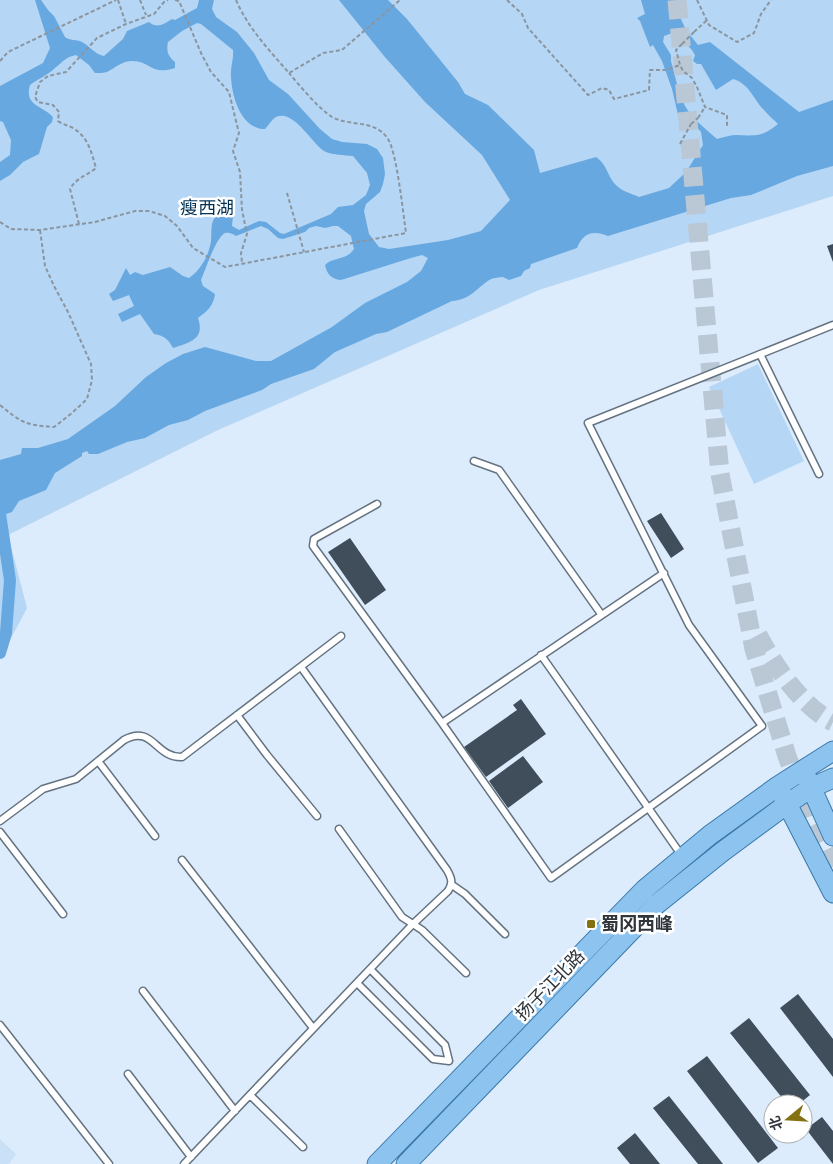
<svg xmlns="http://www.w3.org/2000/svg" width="833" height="1164" font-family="Rubik,'Noto Sans SC',sans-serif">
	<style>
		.built { fill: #cae0f6 }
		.green { fill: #b5d6f4 }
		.water { fill: #68a8e0; fill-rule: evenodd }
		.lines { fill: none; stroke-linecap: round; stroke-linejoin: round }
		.canal { stroke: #68a8e0; stroke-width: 12 }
		.building { fill: #404e5b }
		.primary-tunnel { stroke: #bac8d6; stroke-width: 19; stroke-dasharray: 19 9; stroke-linecap: butt }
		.lane-casing { stroke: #657381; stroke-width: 9 }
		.primary-casing { stroke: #3a78aa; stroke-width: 21 }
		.path { stroke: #8a95a0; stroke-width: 2; stroke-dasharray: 4 2.5; stroke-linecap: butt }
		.lane { stroke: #fff; stroke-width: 6 }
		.primary { stroke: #8cc3ef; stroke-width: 19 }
		.path-bridge { stroke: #8a95a0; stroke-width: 2; stroke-dasharray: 4 2.5; stroke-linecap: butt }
		.poi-dot { fill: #847111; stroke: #fff; stroke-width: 2 }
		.labels { text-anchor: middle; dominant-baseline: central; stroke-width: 5; stroke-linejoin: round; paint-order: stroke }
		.park-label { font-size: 18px; fill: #003054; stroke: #fff }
		.poi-label { font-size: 18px; font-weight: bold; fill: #30363c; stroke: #fff; text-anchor: start }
		.street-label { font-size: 18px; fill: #30363c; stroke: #fff }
	</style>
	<rect width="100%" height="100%" fill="#dcecfc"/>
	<path class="built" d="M0,1139L16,1154L9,1164H0Z"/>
	<path class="green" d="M0,0H833V196L539,290L218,430L8,535L27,608L0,659Z
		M758,364L804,461L754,484L709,387Z"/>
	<path class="water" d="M35,0H41L48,10L54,16L65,37C70,41 76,39 82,42C90,46 94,54 104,56L123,39L127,31L149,22C157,29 164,24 172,19L175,20L197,8L199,0H214L212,9L216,17L237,32L254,53L269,80L288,94L320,129L332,139L342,142L367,144L377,149L383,158L385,174L383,184L380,192L366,204L364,211L369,234L379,247L389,249L448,240L481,231L510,200L482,155L425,102L384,56L339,0H388L407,19L458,82L465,94L488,105L534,150L540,173L596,157C608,165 607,177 617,186C622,191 632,194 639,197L669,188L686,172L703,145L701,132L686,116L678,115L672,89L662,61L653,45L650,47L640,21L637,18L645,14L641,0H678L674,4L686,30L698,45L710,42L799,112L833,100V166L797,176L751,195L731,198L608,236C594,230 583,232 577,248L531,264L530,268L524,271L521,276L509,280L503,277C499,277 494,278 491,279C477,287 471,300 452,301L387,332L376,334L335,352L314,369L271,384L262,390L205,411L188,420L169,425L145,438L127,442L98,454H89L87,451L82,453V456L55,473L46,490L19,501L12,512L0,516V460L21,454L22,448H38L68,439L115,406L146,377L166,363L183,354L205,347L256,361H271L332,327L365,303L407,282L421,271L428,258L422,255L411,258L341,280C331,279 327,274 325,265C332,257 346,261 354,249L351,236L338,226H333L325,228L316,226L309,228L305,232L283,239L278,238L268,229L261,226L236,236C233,234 229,232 225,233C216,237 205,271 201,280L203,286L215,294C213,307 207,311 198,318C205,339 191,342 173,348C168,339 165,336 154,334L140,314L122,322L118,314L134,306L129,295L113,301L109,294L115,290L126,268L130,275L135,272L143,275L170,267L183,276L189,278C201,270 209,255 211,241C212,232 210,225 215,217L230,214L233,215L232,226L239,230L259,221L266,222L280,233L284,234L331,214L338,207L353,205L366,195L370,185L367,173L353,156C344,155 333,155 326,152C313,146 294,108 276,117C272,119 268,126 265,129C241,129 232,97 231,77C230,68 234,59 233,50L201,24L197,23L182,31L168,42C166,51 168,56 175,62V68C152,76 150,61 133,61C121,61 117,67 107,72C104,73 99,73 95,73L89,65L76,55C65,57 63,62 55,68C48,75 38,79 30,85C24,106 42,105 53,117L52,122L47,127L39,154L23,162L10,175L0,181V162L10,155L11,140L3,122L0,121V86L43,63L50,48ZM675,32L692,50L695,55L693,61L697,64H701L716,90L733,79C750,84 753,99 764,110C768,115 774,120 778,124C762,137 756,136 737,135C731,135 724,137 717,139C706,129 690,117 684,104C678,91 675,75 671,61V55L663,42L664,36Z"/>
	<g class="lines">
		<path class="canal" d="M0,514L10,580L6,633L0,653"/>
	</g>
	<path class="building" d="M833,244V262L827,246Z
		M661,513L684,549L671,558L647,521Z
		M350,538L386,590L365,605L328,552Z
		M521,699L546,734L486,777L464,747L517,710L513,705Z
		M523,756L543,782L508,808L489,781Z
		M798,994L833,1039V1077L780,1008Z
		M749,1018L810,1095L799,1104H787L730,1033Z
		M707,1056L778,1148L758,1163L687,1071Z
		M669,1096L723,1164H698L653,1108Z
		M822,1117L833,1131V1164L806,1129Z
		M635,1133L660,1164H630L617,1148Z"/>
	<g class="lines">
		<path class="primary-tunnel" d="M677,0L720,474L754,649L787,756L812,824L833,867
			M758,635C774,665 802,707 833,722"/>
		<defs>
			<path id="lane" d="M760,354L819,474
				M474,461L499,470L601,614
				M377,504L314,539L313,546L442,723L551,878L762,726L689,625L588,423L833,325
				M541,655L682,856
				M237,715L267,755L317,816
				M442,723L664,573
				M98,761L155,836
				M0,821L43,789L76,779L124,740C153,724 155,758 182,757L341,636
				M339,829L402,917L422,930L466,973
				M0,832L63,914
				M182,860L313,1028
				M452,885L465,894L505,934
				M357,983L433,1059L449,1061L445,1045L370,969
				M143,991L235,1111
				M0,1025L109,1164
				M128,1074L191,1157
				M250,1095L303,1147
				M184,1164L412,925L448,891C453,883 452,879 447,870L301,667"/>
			<path id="primary" d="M807,778L833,836
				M782,794L833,893
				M377,1164L645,889L710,835L778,786L833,751
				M406,1164L657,904L722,852L787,804L811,788L833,778"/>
		</defs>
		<use href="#lane" class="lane-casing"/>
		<use href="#primary" class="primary-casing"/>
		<path class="path" d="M118,0L126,24
			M140,0L146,15
			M175,0L179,1L201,53L211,72L229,92L235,117L239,133L233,151L240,172L242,210L247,234L241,253L242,263
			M236,0C248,28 269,50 289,73L323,53L342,50L400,0
			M507,0L522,14L528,28L588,95L602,88L609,90L614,99L649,90L650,70H665L680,65
			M697,0L709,25L737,42L754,33L761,14L771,0
			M694,32L707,20
			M682,44L676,50L680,65L683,71L692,78L697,87L705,107L727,115V128
			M0,61L8,52L116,0
			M698,118L705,107
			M680,144L691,124
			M287,193L304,252
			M0,222L11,229L40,230L95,222L135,211H149L165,216L177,226L193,248L225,267L406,233C403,213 397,153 388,139C375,119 351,127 332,117C318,108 300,86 289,73
			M79,224L70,189C76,178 86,176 96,168C91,151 88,137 73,128C68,125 63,125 58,121L59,112L53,105L38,102L35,97L40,82L48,76L66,72L97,38L126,24L154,14L165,1L168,0
			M0,405C22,423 25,425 54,427L72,413L87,399L92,380L91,364L68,312L54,286L45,266L40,230"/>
		<use href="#lane" class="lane"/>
		<use href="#primary" class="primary"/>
		<path class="path-bridge" d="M682,44L694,32
			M691,124L698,118"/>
	</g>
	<rect class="poi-dot" x="586" y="919" width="10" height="10" rx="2.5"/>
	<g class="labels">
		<g class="park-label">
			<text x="207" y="208">瘦西湖</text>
		</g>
		<g class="poi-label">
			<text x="601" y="924">蜀冈西峰</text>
		</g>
		<g class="street-label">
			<text transform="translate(550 985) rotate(-46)">扬子江北路</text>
		</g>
	</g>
	<g transform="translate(788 1119) rotate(252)"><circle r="24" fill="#ffffff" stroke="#acafb1"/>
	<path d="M0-4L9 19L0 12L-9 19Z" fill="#847111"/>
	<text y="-8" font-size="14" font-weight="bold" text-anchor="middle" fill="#30363c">北</text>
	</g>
</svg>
